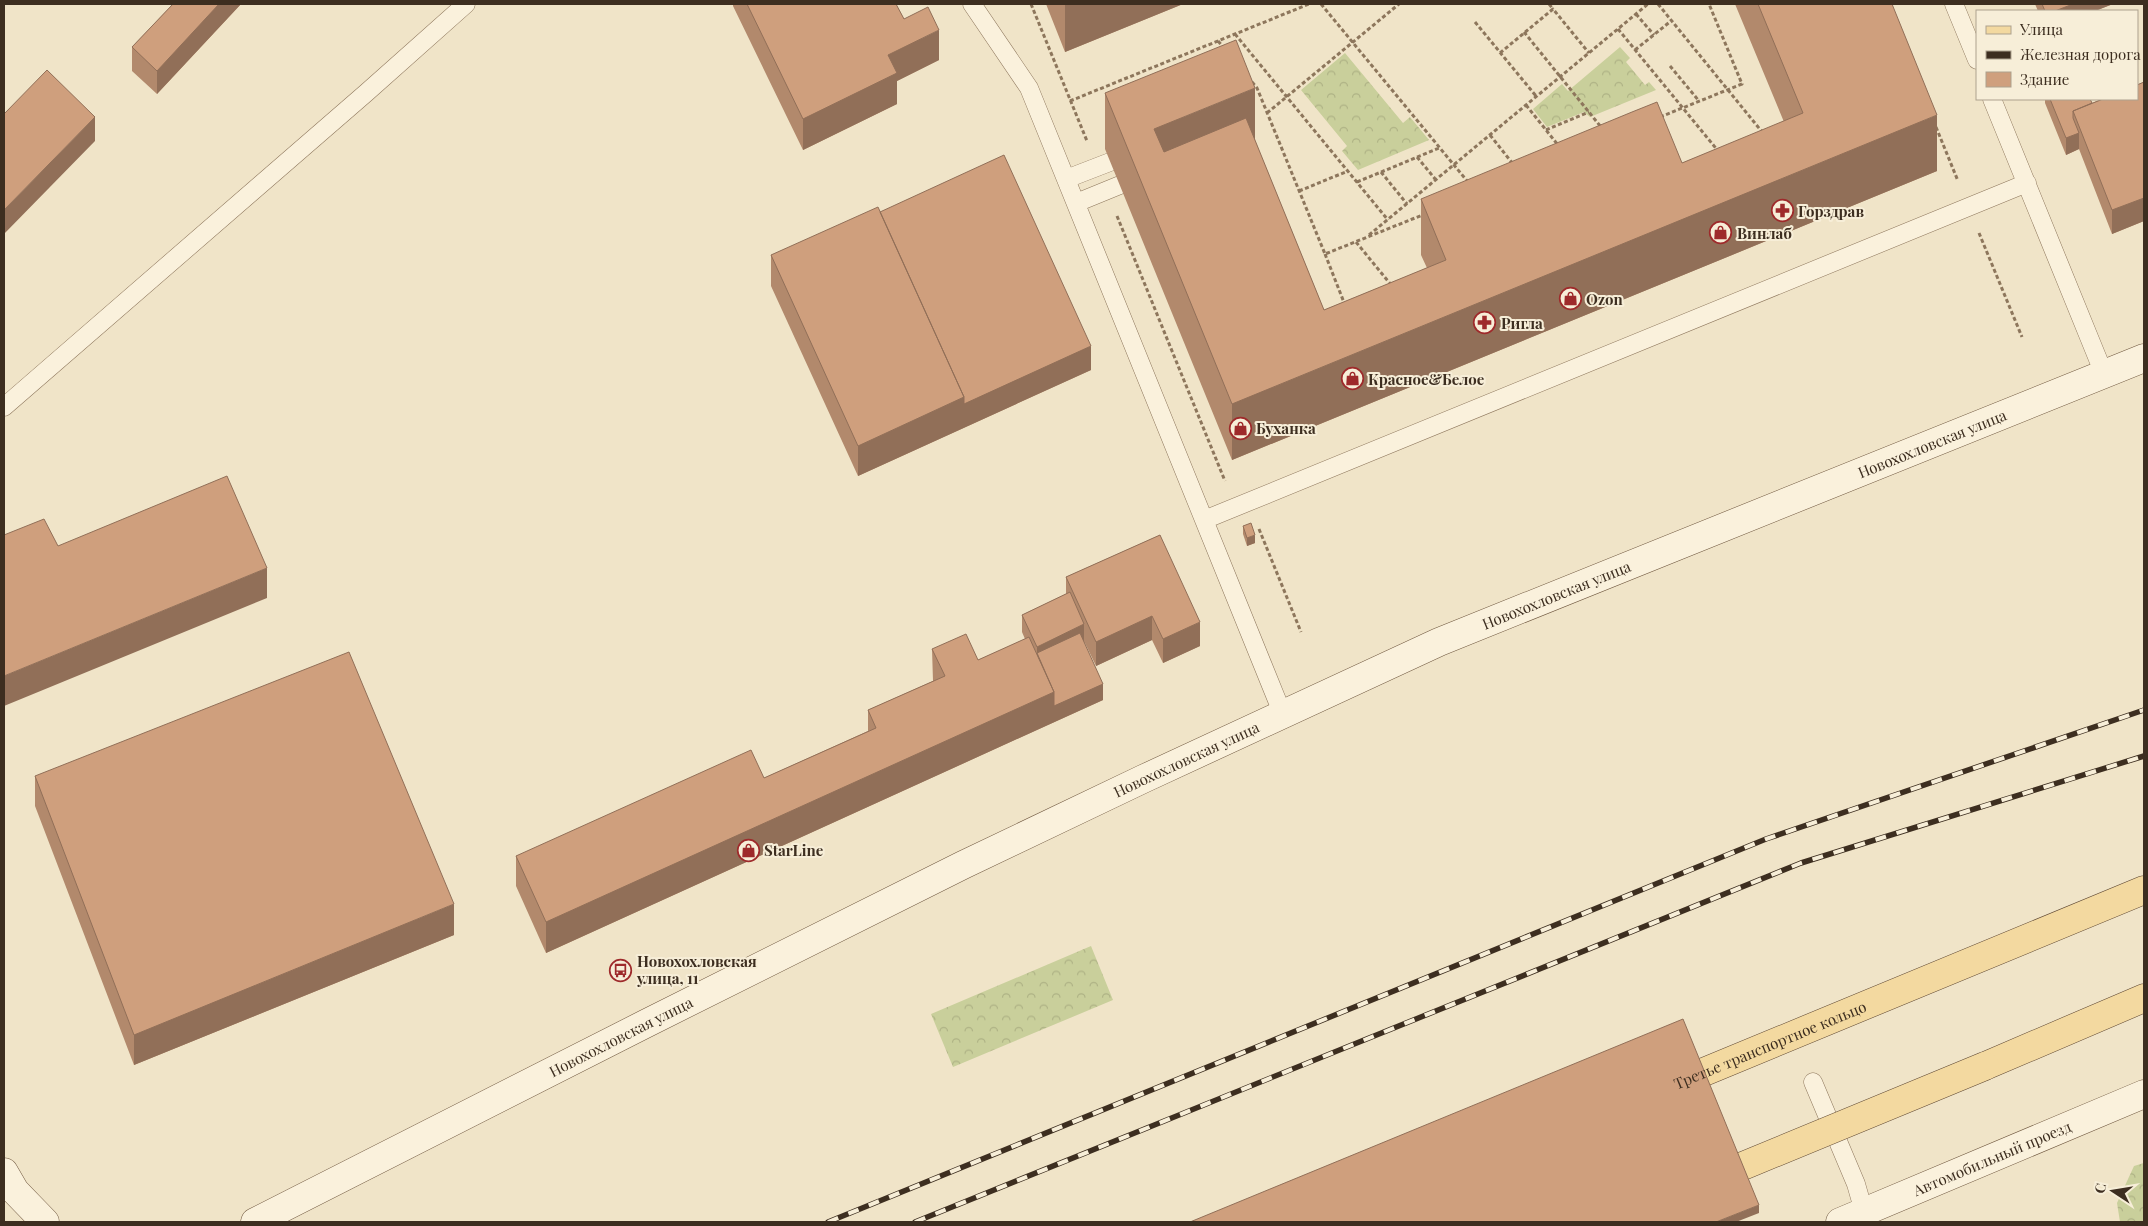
<svg xmlns="http://www.w3.org/2000/svg" width="2148" height="1226" font-family="'Playfair Display',serif">
	<style>
		.forest { fill: url(#forest-crowns) }
		.lines { fill: none; stroke-linecap: round; stroke-linejoin: round }
		.lane-casing { stroke: #8d765c; stroke-width: 19 }
		.secondary-casing { stroke: #6f573f; stroke-width: 29 }
		.primary-casing { stroke: #5b4430; stroke-width: 29 }
		.path { stroke: #8d765c; stroke-width: 3; stroke-dasharray: 4 2.5; stroke-linecap: butt }
		.lane { stroke: #faf1dc; stroke-width: 18 }
		.secondary { stroke: #faf1dc; stroke-width: 28 }
		.primary { stroke: #f3d9a0; stroke-width: 28 }
		.rail-casing { stroke: #3d2e20; stroke-width: 5.5 }
		.rail { stroke: #f7eed8; stroke-width: 4; stroke-dasharray: 11; stroke-linecap: butt }
		.primary-bridge-casing { stroke: #5b4430; stroke-width: 29; stroke-linecap: butt }
		.primary-bridge { stroke: #f3d9a0; stroke-width: 28 }
		.wall { fill: #b2896c }
		.shaded-wall { fill: #916f58 }
		.building { fill: #cf9f7d; stroke: #916f58 }
		.labels { text-anchor: middle; dominant-baseline: central; stroke-width: 4; stroke-linejoin: round; paint-order: stroke }
		.poi-label { font-size: 15px; font-weight: bold; fill: #3d2e20; stroke: #f7eed8; text-anchor: start }
		.street-label { font-size: 15px; fill: #3d2e20; stroke: #f7eed8 }
	</style>
	<defs>
		<pattern id="forest-crowns" width="20" height="18" patternUnits="userSpaceOnUse" patternTransform="scale(1.25)"><rect width="20" height="18" fill="#c9cf9b"/><path d="M2 6a3 3 0 1 1 6 0M12 15a3 3 0 1 1 6 0" fill="none" stroke="#aeb285"/></pattern>
	</defs>
	<rect width="100%" height="100%" fill="#f0e4c8"/>
	<path class="forest" d="M1620,47L1630,58L1626,62L1645,85L1649,82L1656,90L1590,117L1584,112L1547,127L1533,109L1562,84L1568,91Z
		M1345,53L1403,123L1410,117L1429,140L1358,170L1342,151L1347,146L1301,90Z
		M1091,946L1113,1000L953,1067L931,1014Z
		M2144,1163V1222H2120L2117,1203L2134,1166Z"/>
	<g class="lines">
		<defs>
			<path id="lane" d="M972,4L1029,88L1283,715
				M1954,4L1977,60
				M1992,99L2104,374
				M1066,179L1110,162
				M1076,203L1120,185
				M4,407L366,93L466,4
				M1204,520L2027,183
				M1813,1082L1856,1184L1864,1212"/>
			<g id="secondary">
				<path d="M4,1172L15,1191L45,1222"/>
				<path id="s1" d="M255,1222L647,1023L963,865L1143,779L1439,642L2144,358"/>
				<path id="s2" d="M1840,1222L2144,1094"/>
			</g>
			<g id="primary">
				<path d="M1985,1066L2144,998"/>
				<path id="s3" d="M1670,1086L2144,890"/>
			</g>
		</defs>
		<use href="#lane" class="lane-casing"/>
		<use href="#secondary" class="secondary-casing"/>
		<use href="#primary" class="primary-casing"/>
		<path class="path" d="M1031,4L1087,141
			M1321,4L1468,182
			M1549,4L1553,9
			M1658,4L1763,133
			M1636,14L1654,35
			M1475,22L1536,96
			M1618,29L1719,152
			M1524,32L1601,127
			M1235,34L1388,220
			M1218,41L1224,48
			M1635,50L1671,21
			M1500,53L1553,9L1589,53
			M1670,66L1699,101
			M1252,82L1257,88L1325,254L1425,214
			M1070,101L1309,4
			M1526,105L1558,145
			M1267,113L1399,4
			M1660,117L1742,84L1709,4
			M1936,127L1958,181
			M1546,130L1589,112
			M1490,135L1513,164
			M1417,157L1436,180
			M1381,172L1407,204
			M1357,182L1439,148
			M1299,191L1348,171
			M1117,216L1225,481
			M1979,233L2022,337
			M1369,235L1648,4
			M1356,242L1392,286
			M1325,254L1345,305
			M1259,529L1301,632"/>
		<use href="#lane" class="lane"/>
		<use href="#secondary" class="secondary"/>
		<use href="#primary" class="primary"/>
		<defs>
			<path id="rail" d="M828,1222L1766,839L2144,710
				M915,1222L1801,863L2144,756"/>
		</defs>
		<use href="#rail" class="rail-casing"/>
		<use href="#rail" class="rail"/>
		<defs>
			<path id="primary-bridge" d="M1709,1180L1985,1066"/>
		</defs>
		<use href="#primary-bridge" class="primary-bridge-casing"/>
		<use href="#primary-bridge" class="primary-bridge"/>
	</g>
	<path class="wall" d="M173,4H241L157,94L132,71V47Z
		M733,4H896L904,19L939,60L897,81V104L803,150L733,6Z
		M1046,4H1183L1065,52Z
		M1735,4H1892L1937,171L1232,460L1105,149V93L1255,141L1324,310L1427,268L1421,255V199L1682,163L1784,122Z
		M2035,4H2113L2095,11H2038Z
		M2144,82V221L2112,234L2079,149L2066,155L2045,103V99H2090L2092,103Z
		M880,212L1091,370L858,476L771,286V255Z
		M1243,526L1255,543L1247,546L1243,534Z
		M1160,535L1200,646L1163,663L1152,640L1096,666L1084,641L1103,700L546,953L516,886V856L764,778L868,731V710L933,681L932,649L978,660L1025,639L1022,632V615L1066,594V577Z
		M35,776L454,935L134,1065L35,806Z"/>
	<path class="shaded-wall" d="M219,4H241L157,94V71Z
		M1065,4H1183L1065,52Z
		M2073,4H2113L2095,11H2055Z
		M939,30V60L897,81V104L803,150V119L888,55Z
		M1255,88V144L1154,185V129Z
		M1937,115V171L1232,460V404Z
		M95,117V141L4,234V210Z
		M2079,133V149L2066,155V138Z
		M2144,198V221L2112,234V210Z
		M1091,346V370L858,476V446L964,397Z
		M1255,535V543L1247,546V538Z
		M267,568V598L4,706V676Z
		M1152,616V640L1096,666V642Z
		M1200,622V646L1163,663V639Z
		M1084,624V641L1037,664V647Z
		M1103,684V700L546,953V922L1054,692Z
		M454,904V935L134,1065V1035Z
		M1759,1205V1213L1736,1222H1716Z"/>
	<path class="building" d="M173,4H219L157,71L132,47Z
		M747,4H896L904,19L928,7L939,30L888,55L897,73L803,119Z
		M1758,4H1892L1937,115L1232,404L1105,93L1236,40L1255,88L1154,129L1164,152L1246,118L1324,310L1446,260L1421,199L1632,112L1657,102L1682,163L1803,113Z
		M2042,4H2073L2055,11H2045Z
		M47,70L95,117L4,210V114Z
		M2144,82V198L2112,210L2073,111L2103,99H2137V85Z
		M2050,99H2090L2092,103L2073,111V118L2079,133L2066,138Z
		M1004,155L1091,346L964,404V397L880,212Z
		M878,207L964,397L858,446L771,255Z
		M227,476L267,568L4,676V535L44,519L58,546Z
		M1251,523L1255,535L1247,538L1243,526Z
		M1160,535L1200,622L1163,639L1152,616L1096,642L1066,577Z
		M1070,592L1084,624L1037,647L1022,615Z
		M1080,633L1103,684L1054,706V692L1037,653Z
		M966,634L978,660L1029,637L1054,692L546,922L516,856L751,750L764,778L876,728L868,710L945,676L932,649Z
		M349,652L454,904L134,1035L35,776Z
		M1683,1019L1759,1205L1716,1222H1190Z"/>
	<defs>
		<symbol id="pharmacy-ring" viewBox="-11 -11 22 22"><circle r="9.5" fill="#f7eed8" stroke="#9e2a2b" stroke-width="1.5"/><path d="M-2-6h4v4h4v4h-4v4h-4v-4h-4v-4h4Z" fill="#9e2a2b"/></symbol>
		<symbol id="shop-ring" viewBox="-11 -11 22 22"><circle r="9.5" fill="#f7eed8" stroke="#9e2a2b" stroke-width="1.5"/><path d="M-5-2.5h2.3a2.7 3.5 0 0 1 5.4 0H5L5.5 6h-11ZM-1.5-2.5h3a1.5 2.3 0 0 0-3 0Z" fill="#9e2a2b"/></symbol>
		<symbol id="bus-ring" viewBox="-11 -11 22 22"><circle r="9.5" fill="#f7eed8" stroke="#9e2a2b" stroke-width="1.5"/><path d="M-5-6H5V4H4V6H2V4H-2V6H-4V4H-5ZM-3.5-4V0h7V-4ZM-3.5 1.2v1.5H-2V1.2ZM2 1.2v1.5H3.5V1.2Z" fill="#9e2a2b"/></symbol>
	</defs>
	<g fill-rule="evenodd">
		<use href="#pharmacy-ring" x="1770" y="198" width="25" height="25"/>
		<use href="#shop-ring" x="1708" y="220" width="25" height="25"/>
		<use href="#shop-ring" x="1558" y="286" width="25" height="25"/>
		<use href="#pharmacy-ring" x="1472" y="310" width="25" height="25"/>
		<use href="#shop-ring" x="1340" y="366" width="25" height="25"/>
		<use href="#shop-ring" x="1228" y="416" width="25" height="25"/>
		<use href="#shop-ring" x="736" y="838" width="25" height="25"/>
		<use href="#bus-ring" x="608" y="958" width="25" height="25"/>
	</g>
	<g class="labels">
		<g class="poi-label">
			<text x="1798" y="211">Горздрав</text>
			<text x="1737" y="233">Винлаб</text>
			<text x="1586" y="299">Ozon</text>
			<text x="1501" y="323">Ригла</text>
			<text x="1368" y="379">Красное&amp;Белое</text>
			<text x="1256" y="428">Буханка</text>
			<text x="764" y="850">StarLine</text>
			<text x="637" y="961">Новохохловская<tspan x="637" dy="17">улица, 11</tspan></text>
		</g>
		<g class="street-label">
			<text stroke="none"><textPath href="#s1" startOffset="1850">Новохохловская улица</textPath></text>
			<text stroke="none"><textPath href="#s1" startOffset="1445">Новохохловская улица</textPath></text>
			<text stroke="none"><textPath href="#s1" startOffset="1040">Новохохловская улица</textPath></text>
			<text stroke="none"><textPath href="#s1" startOffset="410">Новохохловская улица</textPath></text>
			<text stroke="none"><textPath href="#s3" startOffset="108">Третье транспортное кольцо</textPath></text>
			<text stroke="none"><textPath href="#s2" startOffset="165">Автомобильный проезд</textPath></text>
		</g>
	</g>
	<rect width="2148" height="1226" fill="none" stroke="#3d2e20" stroke-width="10"/>
	<rect x="1976" y="10" width="162" height="90" fill="#f7eed8" stroke="#ada18e"/>
	<rect x="1986" y="26" width="25" height="8" fill="#f3d9a0" stroke="#ada18e"/>
	<text x="2020" y="35" font-size="15" fill="#3d2e20">Улица</text>
	<rect x="1986" y="51" width="25" height="8" fill="#3d2e20" stroke="#ada18e"/>
	<text x="2020" y="60" font-size="15" fill="#3d2e20">Железная дорога</text>
	<rect x="1986" y="72" width="25" height="15" fill="#cf9f7d" stroke="#ada18e"/>
	<text x="2020" y="85" font-size="15" fill="#3d2e20">Здание</text>
	<g transform="translate(2113 1191) rotate(282)" stroke="#f7eed8" stroke-width="4" paint-order="stroke">
	<path d="M0-4L9 19L0 12L-9 19Z" fill="#3d2e20"/>
	<text y="-8" font-size="14" font-weight="bold" text-anchor="middle" fill="#3d2e20">С</text>
	</g>
</svg>
